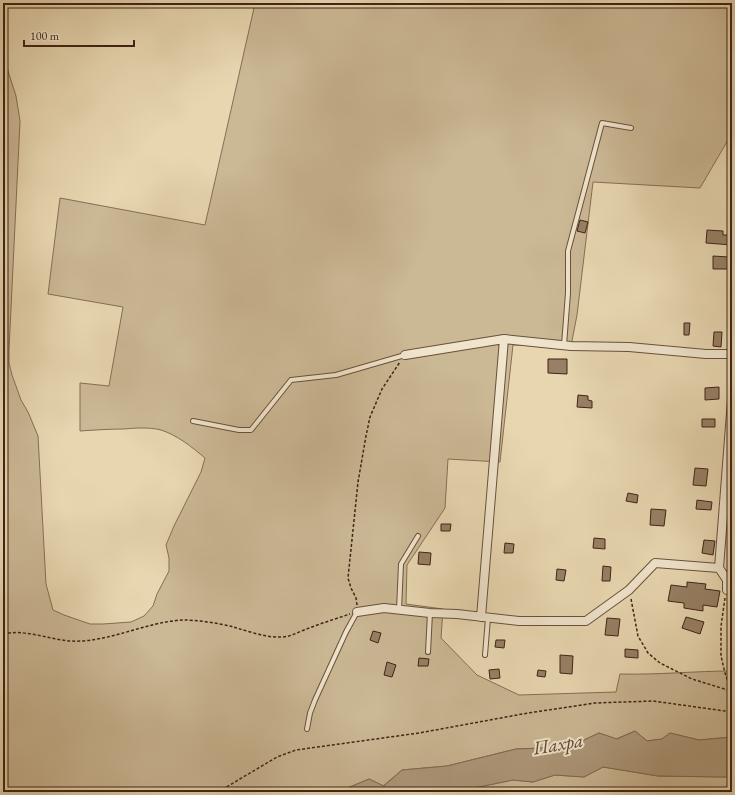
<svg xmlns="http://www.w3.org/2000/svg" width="735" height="795" font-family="'EB Garamond',serif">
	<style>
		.green { fill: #cbb895; stroke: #866e54 }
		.water { fill: #ae997b; stroke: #826a52 }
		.building { fill: #978065; stroke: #402314 }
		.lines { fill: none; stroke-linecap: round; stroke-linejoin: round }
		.lane-casing { stroke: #6a503b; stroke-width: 6 }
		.street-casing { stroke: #6a503b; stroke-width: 10 }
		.path { stroke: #402314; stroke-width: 1.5; stroke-dasharray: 3 2; stroke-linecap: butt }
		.lane { stroke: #efe4cc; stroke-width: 4 }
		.street { stroke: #efe4cc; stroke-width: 8 }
		.labels { text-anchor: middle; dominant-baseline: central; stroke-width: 4; stroke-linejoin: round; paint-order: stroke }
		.water-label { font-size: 19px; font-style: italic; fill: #614633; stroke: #efe4cc }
	</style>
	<rect width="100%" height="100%" fill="#e7d6b0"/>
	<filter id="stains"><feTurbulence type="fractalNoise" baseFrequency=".005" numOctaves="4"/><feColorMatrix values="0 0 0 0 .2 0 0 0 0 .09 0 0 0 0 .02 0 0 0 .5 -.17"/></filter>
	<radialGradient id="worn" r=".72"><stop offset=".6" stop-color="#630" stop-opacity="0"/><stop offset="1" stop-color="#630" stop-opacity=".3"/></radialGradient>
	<path class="green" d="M251,3H732V133L700,188L593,182L577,315L571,346L513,345L500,462L448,459L445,508L407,565L406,604L443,609L441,638L477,675L519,695L616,692L620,674C658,675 695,671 732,671V737L699,740L670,733L662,739L647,741L635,731L616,739L599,733L569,747L516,749L447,766L402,770L383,786L369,779L338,792H3V582C11,559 6,536 3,514V39L8,71L16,96L20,121L9,350V363L12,375L21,400L28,412L38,436L46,584L53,610L64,615L90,624H103L131,622L144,616L153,606L157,594L169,571V558L166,545L174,526L201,472L205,458C192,447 177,435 161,430C149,427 135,428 124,429C109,429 95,430 80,431V383L109,386L123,307L48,294L60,198L205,225L254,8Z
		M603,767L658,776L725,777L732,776V792H460L469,789L513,780L533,782L555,775L584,777Z"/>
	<path class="water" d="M635,731L647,741L662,739L670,733L699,740L732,737V776L725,777L658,776L603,767L584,777L555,775L533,782L513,780L469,789L460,792H338L369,779L384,786L402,770L447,766L516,749L569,747L599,733L617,739Z"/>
	<path class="building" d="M580,220L588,222L585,233L577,231Z
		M707,230L723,231V235H732V245L706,243Z
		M713,256L729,257V269H713Z
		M684,323H690L689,335H684Z
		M714,332H722L721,347L713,346Z
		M548,359H567V374L548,373Z
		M719,387V399L705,400V388Z
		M578,395L588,396V400L592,401V408L577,407Z
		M702,419H715V427H702Z
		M695,468L708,469L706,486L693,485Z
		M628,493L638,495L637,503L626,501Z
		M697,500L712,502L711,510L696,509Z
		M651,509L666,510L664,526L650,525Z
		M441,524H451L450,531H441Z
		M594,538L605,539V549L593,548Z
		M704,540L715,541L713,555L702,553Z
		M505,543L514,544L513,553H504Z
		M419,552L431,553L430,565L418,564Z
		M603,566L611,567L610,581H602Z
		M557,569L566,570L564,581L556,580Z
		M687,582L706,584L705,589L720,591L717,607L703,605V611L684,608V603L668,601L671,585L687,587Z
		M686,617L704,622L700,634L682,628Z
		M607,618L620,619L618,636L605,635Z
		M373,631L381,633L378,643L370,640Z
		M496,640H505L504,648L495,647Z
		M625,649L638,650V658L625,657Z
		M560,655L573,656L572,674L560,673Z
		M419,658L429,659L428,666H418Z
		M387,662L396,665L392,677L384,675Z
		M499,669L500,678L490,679L489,670Z
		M538,670L546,671L545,677L537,676Z"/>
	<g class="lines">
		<defs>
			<path id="lane" d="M564,345L568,293V251L602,123L631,128
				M193,421L239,430H251L291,380L336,375L405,355
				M399,610L401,564L418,536
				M428,652L430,613
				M485,655L488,618
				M307,729L310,713L315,700L346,632L357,612"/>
			<path id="street" d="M405,355L504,339L571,346L629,347L706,354H732
				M727,590V580L719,568L732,400
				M357,612L384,608L430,613L457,614L519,621H586L629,590L655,563L719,568
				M481,617L504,339"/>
		</defs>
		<use href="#lane" class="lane-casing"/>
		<use href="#street" class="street-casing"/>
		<path class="path" d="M725,598L721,626V656L725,673L732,694
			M631,599L638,636L648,653L660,663L692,679L731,691
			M357,605L356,598L351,588L348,578L358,482L366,436L370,417L382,389L400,362
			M3,634C29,628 55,643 81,641C116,639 148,622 182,620C197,620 219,623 233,627C248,631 266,638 281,637C290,637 296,633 304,630C319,624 335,619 350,614
			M218,792L277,757L296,750L419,733L528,713L595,703L653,701L732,712"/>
		<use href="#lane" class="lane"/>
		<use href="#street" class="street"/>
	</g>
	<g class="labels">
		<g class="water-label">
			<text transform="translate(558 744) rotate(-10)">Пахра</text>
		</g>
	</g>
	<rect width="735" height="795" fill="none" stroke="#e7d6b0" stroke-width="16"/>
	<rect x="4" y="4" width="727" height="787" fill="none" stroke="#402314" stroke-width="2"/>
	<rect x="8" y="8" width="719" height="779" fill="none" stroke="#402314"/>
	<path d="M24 40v6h110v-6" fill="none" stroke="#402314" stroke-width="2"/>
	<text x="30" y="40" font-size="12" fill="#402314" stroke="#efe4cc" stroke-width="3" paint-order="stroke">100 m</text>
	<rect width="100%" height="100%" filter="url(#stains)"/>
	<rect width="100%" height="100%" fill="url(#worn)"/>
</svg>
